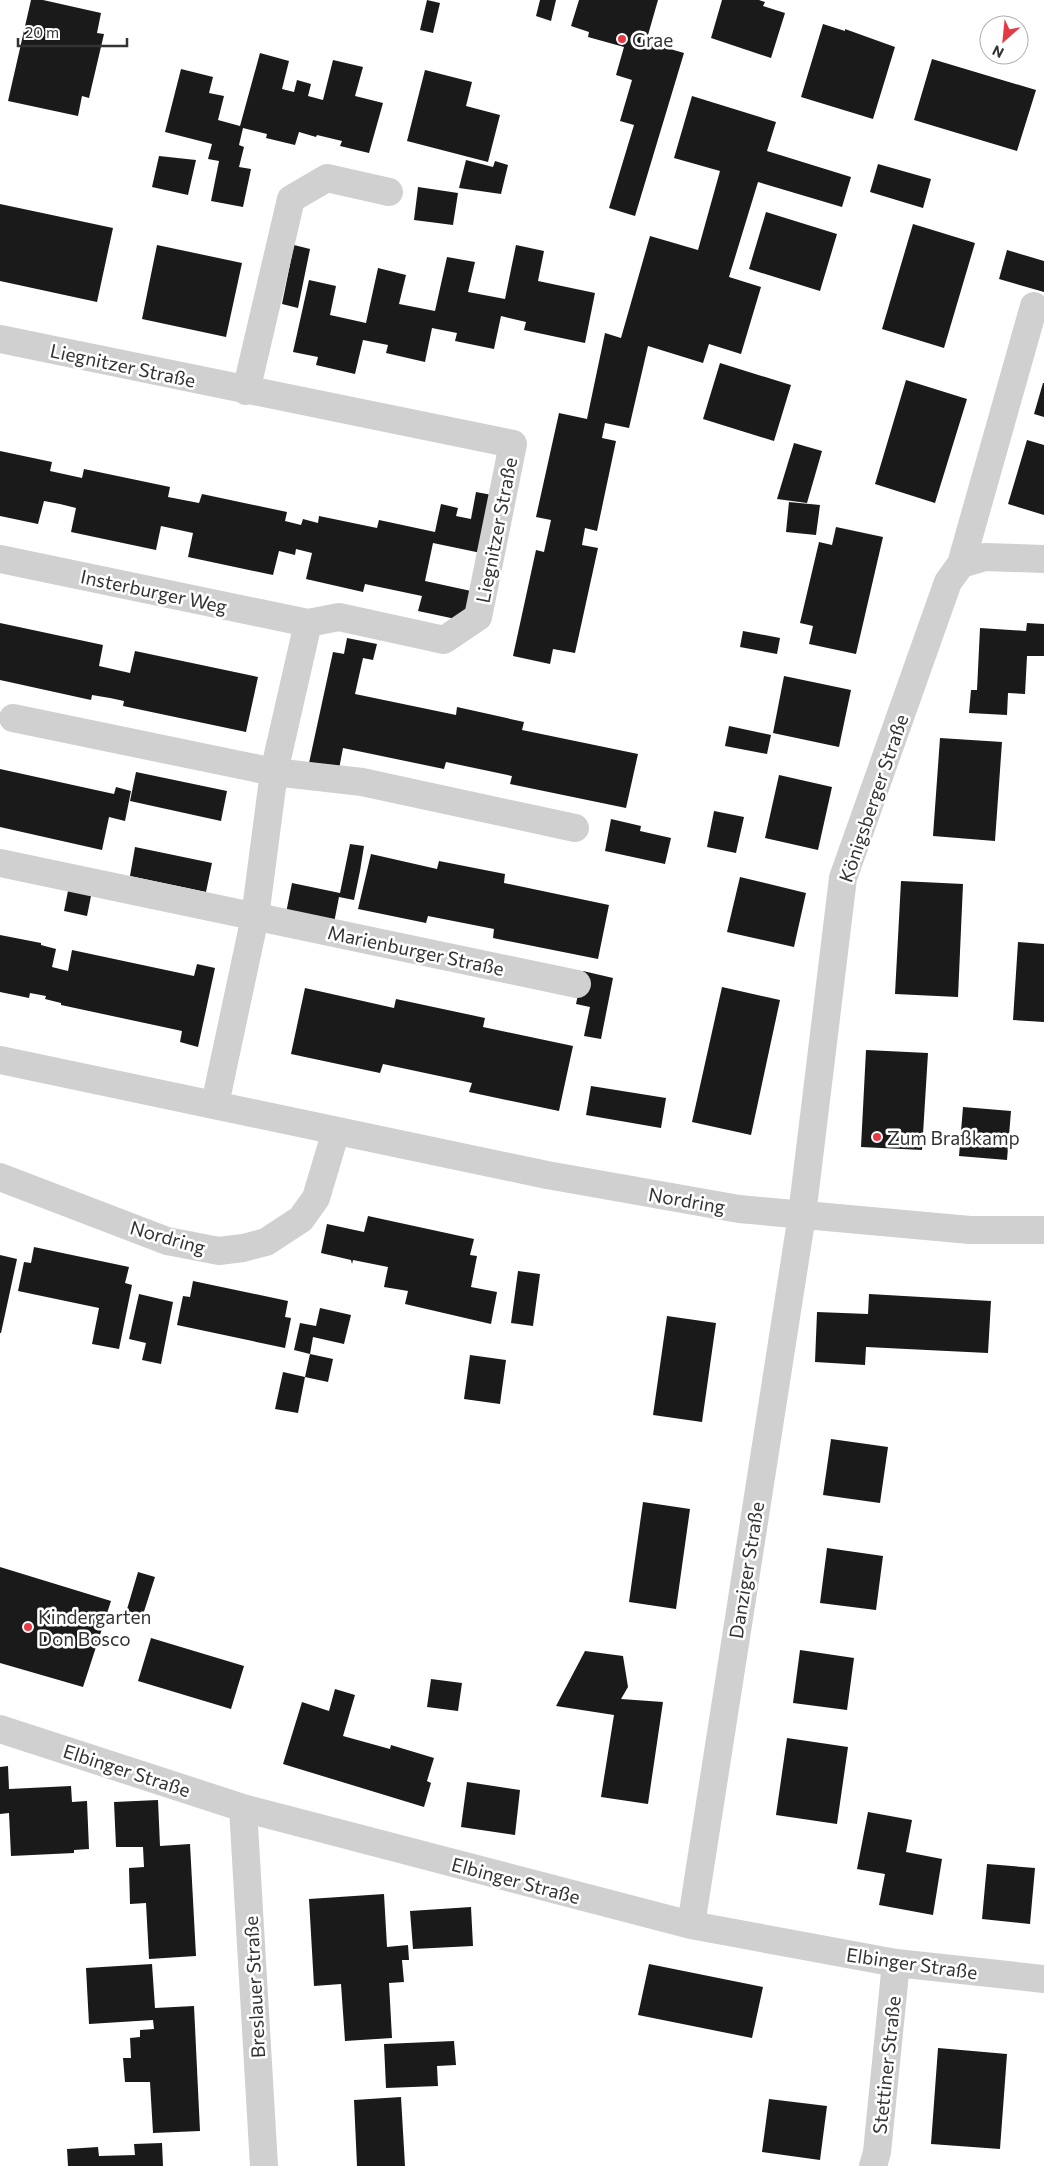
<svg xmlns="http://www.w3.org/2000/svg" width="1044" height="2166" font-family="Commissioner,sans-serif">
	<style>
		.building { fill: #1a1a1a }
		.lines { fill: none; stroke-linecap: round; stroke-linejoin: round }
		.minor { stroke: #d0d0d0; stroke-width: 28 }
		.poi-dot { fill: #e63946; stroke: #fff; stroke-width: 2 }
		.labels { text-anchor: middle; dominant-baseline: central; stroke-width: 5; stroke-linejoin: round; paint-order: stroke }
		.poi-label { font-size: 19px; fill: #333; stroke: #fff; text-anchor: start }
		.street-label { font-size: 19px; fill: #333; stroke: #fff }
	</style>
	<rect width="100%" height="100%" fill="#fff"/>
	<path class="building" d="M31,0H43L101,13L97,33L104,34L89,98L82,96L78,116L8,101Z
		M427,0L440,3L433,33L420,30Z
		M540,0H556L551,21L536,16Z
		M579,0H658L646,42L684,53L635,216L609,208L634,125L620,121L632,80L616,75L624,47L588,37L589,32L571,26Z
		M722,0H759L765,2L763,6L785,13L771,58L711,38Z
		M823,24L845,31V29L895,47L873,119L801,97Z
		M260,53L289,61L282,89L294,92L297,80L311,84L308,96L323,100L333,60L363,67L355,96L383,103L369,153L340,146L342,141L317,135L316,137L299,132L295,145L266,138L267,134L243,128L239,145L244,147L239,167L251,169L243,207L211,201L219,161L208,159L212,144L165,132L181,69L213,77L209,93L224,96L218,120L240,126Z
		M932,59L1036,90L1017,151L914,120Z
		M425,70L472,82L466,106L500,115L488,162L407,141Z
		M692,96L776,122L767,151L851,177L842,207L758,182L729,277L761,287L741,354L709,344L703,363L648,346L629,428L605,423L602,438L616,441L597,531L585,528L582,545L598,548L575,653L553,649L550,664L513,656L536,550L544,552L551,520L536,517L559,413L587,419L605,333L621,338L650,236L698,250L720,171L674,158Z
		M159,156L196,160L188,195L152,187Z
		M466,160L493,167L495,161L508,165L501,194L459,188Z
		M878,164L931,179L923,208L870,192Z
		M418,187L458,193L453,225L414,220Z
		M0,204L113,228L97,302L0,281Z
		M766,212L837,234L820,291L749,269Z
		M913,224L975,243L944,348L882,329Z
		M157,245L242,263L226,337L142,319Z
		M294,245L310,249L298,308L282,304Z
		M516,245L544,251L538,281L595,293L585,343L524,330L526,322L501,316L494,349L455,341L457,333L432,328L425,362L386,353L388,345L363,340L355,374L316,365L318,357L293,352L309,280L336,286L330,315L366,323L378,268L406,275L399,304L435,311L447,257L475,262L468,292L505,299Z
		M1007,250L1044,261V292L999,279Z
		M720,363L791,385L774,441L703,419Z
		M906,380L967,399L935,503L875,484Z
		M1043,383H1044V417L1034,414Z
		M1027,440L1044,445V515L1008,504Z
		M794,443L822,451L807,503L777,499Z
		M0,451L52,462L50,471L82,478L84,469L170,487L168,497L199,503L202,494L287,512L285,521L301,525L303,519L318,523L319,516L377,528L379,520L435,532L441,504L458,508L456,516L471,519L476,492L492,495L481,553L433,543L425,581L471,591L465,621L418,611L422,596L365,584L363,592L306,579L312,553L296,549L295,555L279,551L273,575L188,557L193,533L161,526L156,550L71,532L76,508L60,504L44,501L38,524L0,516Z
		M789,502L820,505L816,535L786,532Z
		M836,527L883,537L856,654L809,644L813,626L800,623L819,542L832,545Z
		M0,623L103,645L99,666L130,673L135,651L258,677L246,732L123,706L124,701L110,698L92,695L91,700L0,680Z
		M1027,623L1044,624V656H1027L1025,694L1008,693L1007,715L969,713L971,690H977L980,628L1026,631Z
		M743,631L780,638L777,654L740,647Z
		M347,638L377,644L373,660L363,658L355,694L456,715L457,707L524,722L522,730L638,754L626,808L510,784L512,776L446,762L444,769L343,748L339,769L309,763L333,652L350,655L344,654Z
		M784,676L851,690L839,747L773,733Z
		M729,726L771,735L767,754L725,746Z
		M940,738L1002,742L995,841L933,836Z
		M0,769L114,794L116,787L131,791L125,821L109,817L102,850L0,827Z
		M136,772L227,791L221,821L130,801Z
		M779,775L832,787L818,850L765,838Z
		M714,811L744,817L736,853L707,847Z
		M611,819L641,826L640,831L671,838L665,864L605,851Z
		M350,844L364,846L360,871L354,900L339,897L334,923L286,913L292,883L340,893Z
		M135,847L212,863L206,892L130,876Z
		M371,854L437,869L439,861L505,874L504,883L609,905L598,959L493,938L494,929L428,916L426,923L358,909Z
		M740,877L806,893L794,947L727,932Z
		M901,881L963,884L958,997L895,994Z
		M69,886L92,891L87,916L64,911Z
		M0,935L41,943V945L56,949L52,967L68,971L72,950L194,976L197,964L215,968L198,1047L180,1042L182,1031L61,1005V1003L45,999L46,996L30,993L29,998L0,992Z
		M1018,942L1044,944V1022L1013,1020Z
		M583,971L613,978L601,1039L584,1036L590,1007L576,1004Z
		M722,987L780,1000L751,1135L692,1122Z
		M305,988L394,1008L396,999L485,1018L483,1027L573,1046L559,1111L469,1092L472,1083L383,1064L380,1073L291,1054Z
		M866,1050L928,1053L922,1150L861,1147Z
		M591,1086L666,1098L661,1128L586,1115Z
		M963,1107L1011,1111L1007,1160L959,1156Z
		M368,1216L474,1239L470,1255L477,1256L471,1287L497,1292L491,1324L405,1304L408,1291L384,1287L388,1267L353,1260L352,1264L351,1260L321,1253L327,1224L364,1232Z
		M34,1247L129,1267L125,1283L132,1285L119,1349L92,1344L99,1308L18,1291L24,1262L31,1263Z
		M0,1255L17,1259L1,1333H0Z
		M518,1271L540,1274L533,1326L511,1323Z
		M193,1281L288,1301L285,1317L291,1318L285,1348L177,1325L183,1296L190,1297Z
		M139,1294L173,1302L161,1364L142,1360L146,1343L129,1339Z
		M869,1294L991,1301L988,1353L866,1347L865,1365L815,1362L817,1312L868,1314Z
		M320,1308L351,1315L344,1344L313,1337L310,1354L294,1350L300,1323L316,1326Z
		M667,1316L716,1323L702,1422L653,1415Z
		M310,1354L333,1359L328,1382L305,1377Z
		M470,1355L506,1360L500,1404L464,1399Z
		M283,1372L305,1377L298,1413L275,1409Z
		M831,1439L888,1447L880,1503L823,1495Z
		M643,1502L690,1509L676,1609L629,1602Z
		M827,1548L883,1556L876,1610L820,1603Z
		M0,1567L111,1601L83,1687L0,1663Z
		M138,1572L155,1577L141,1621L125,1616Z
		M151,1638L244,1666L231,1709L138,1681Z
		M800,1650L854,1658L847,1710L793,1703Z
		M585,1651L623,1656L628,1687L621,1699L663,1702L648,1804L601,1797L614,1715L556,1706Z
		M431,1679L462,1683L458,1711L427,1707Z
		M335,1689L355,1695L343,1736L390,1749L391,1745L434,1758L427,1781L431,1783L424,1807L283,1764L302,1702L329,1711Z
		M787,1738L848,1747L837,1824L776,1815Z
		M8,1766L9,1789L71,1786L72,1802L87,1801L89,1849L74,1850V1853L11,1856L9,1813L0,1814V1767Z
		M467,1782L520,1790L515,1835L461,1827Z
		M158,1800L160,1846L190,1844L196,1956L149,1959L146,1903L130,1904L129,1868L144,1867L143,1847H116L114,1802Z
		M868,1812L912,1820L906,1852L942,1859L933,1915L879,1905L885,1874L857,1869Z
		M987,1864L1035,1868L1030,1924L982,1919Z
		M384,1894L387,1947L408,1945L409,1960H402L404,1982L389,1983L392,2038L345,2041L341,1984L314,1986L309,1899Z
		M471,1907L473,1946L413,1949L410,1911Z
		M152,1964L155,2008L194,2006L200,2131L153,2133L150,2082H125L123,2058H131L130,2038L140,2037V2030L154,2029L153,2020L89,2024L86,1968Z
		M649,1964L763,1987L752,2038L638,2015Z
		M454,2041L456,2065L437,2066L438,2086L386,2088L384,2044Z
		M938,2048L1007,2054L1000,2149L931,2144Z
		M401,2097L405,2166H357L354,2100Z
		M769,2099L827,2106L820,2160L762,2152Z
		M162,2143L163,2166H68L67,2149L98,2147L99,2156L135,2155L134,2144Z"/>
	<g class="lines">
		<path class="minor" d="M0,339L513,444L478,617L444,640L339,617L308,623L0,559
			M246,391L291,199L327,178L389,192
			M961,564L1034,306
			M13,718L274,772L362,782L575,828
			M0,863L577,984
			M0,1060L547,1175L739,1209L970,1230H1044
			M215,1104L255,917L274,772L308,623
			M0,1177L167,1241L219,1251L243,1248L266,1242L301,1219L316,1198L336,1131
			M0,1729L243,1808L691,1925L896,1963L1044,1979
			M243,1808L264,2166
			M691,1925L802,1215L843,878L948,582L961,564L985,557L1044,559
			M873,2166L877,2152L896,1963"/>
	</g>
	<g class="poi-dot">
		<circle cx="622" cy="39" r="5"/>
		<circle cx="877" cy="1137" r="5"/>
		<circle cx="28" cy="1627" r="5"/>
	</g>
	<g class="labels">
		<g class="poi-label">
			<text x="632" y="39">Grae</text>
			<text x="887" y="1137">Zum Braßkamp</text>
			<text x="38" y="1616">Kindergarten<tspan x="38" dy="22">Don Bosco</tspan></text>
		</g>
		<g class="street-label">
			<text transform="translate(123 365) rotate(12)">Liegnitzer Straße</text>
			<text transform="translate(496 530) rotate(-79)">Liegnitzer Straße</text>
			<text transform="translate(154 591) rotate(12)">Insterburger Weg</text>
			<text transform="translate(873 798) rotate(-71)">Königsberger Straße</text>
			<text transform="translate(416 950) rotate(12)">Marienburger Straße</text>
			<text transform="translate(687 1200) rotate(10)">Nordring</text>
			<text transform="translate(168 1237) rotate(16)">Nordring</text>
			<text transform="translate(746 1570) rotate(-81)">Danziger Straße</text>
			<text transform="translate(127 1770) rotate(18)">Elbinger Straße</text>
			<text transform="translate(516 1880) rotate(15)">Elbinger Straße</text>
			<text transform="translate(912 1963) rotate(8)">Elbinger Straße</text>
			<text transform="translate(254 1987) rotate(-93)">Breslauer Straße</text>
			<text transform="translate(886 2065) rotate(-84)">Stettiner Straße</text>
		</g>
	</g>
	<g transform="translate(1004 40) rotate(207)"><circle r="24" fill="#ffffff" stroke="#adadad"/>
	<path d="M0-4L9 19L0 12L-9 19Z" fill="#e63946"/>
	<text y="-8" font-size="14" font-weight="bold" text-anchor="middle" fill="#333333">N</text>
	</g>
	<path d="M18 38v8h109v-8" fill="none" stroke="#333333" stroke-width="2.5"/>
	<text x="25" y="38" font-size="15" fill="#333333" stroke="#ffffff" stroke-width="4" paint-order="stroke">20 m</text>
</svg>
